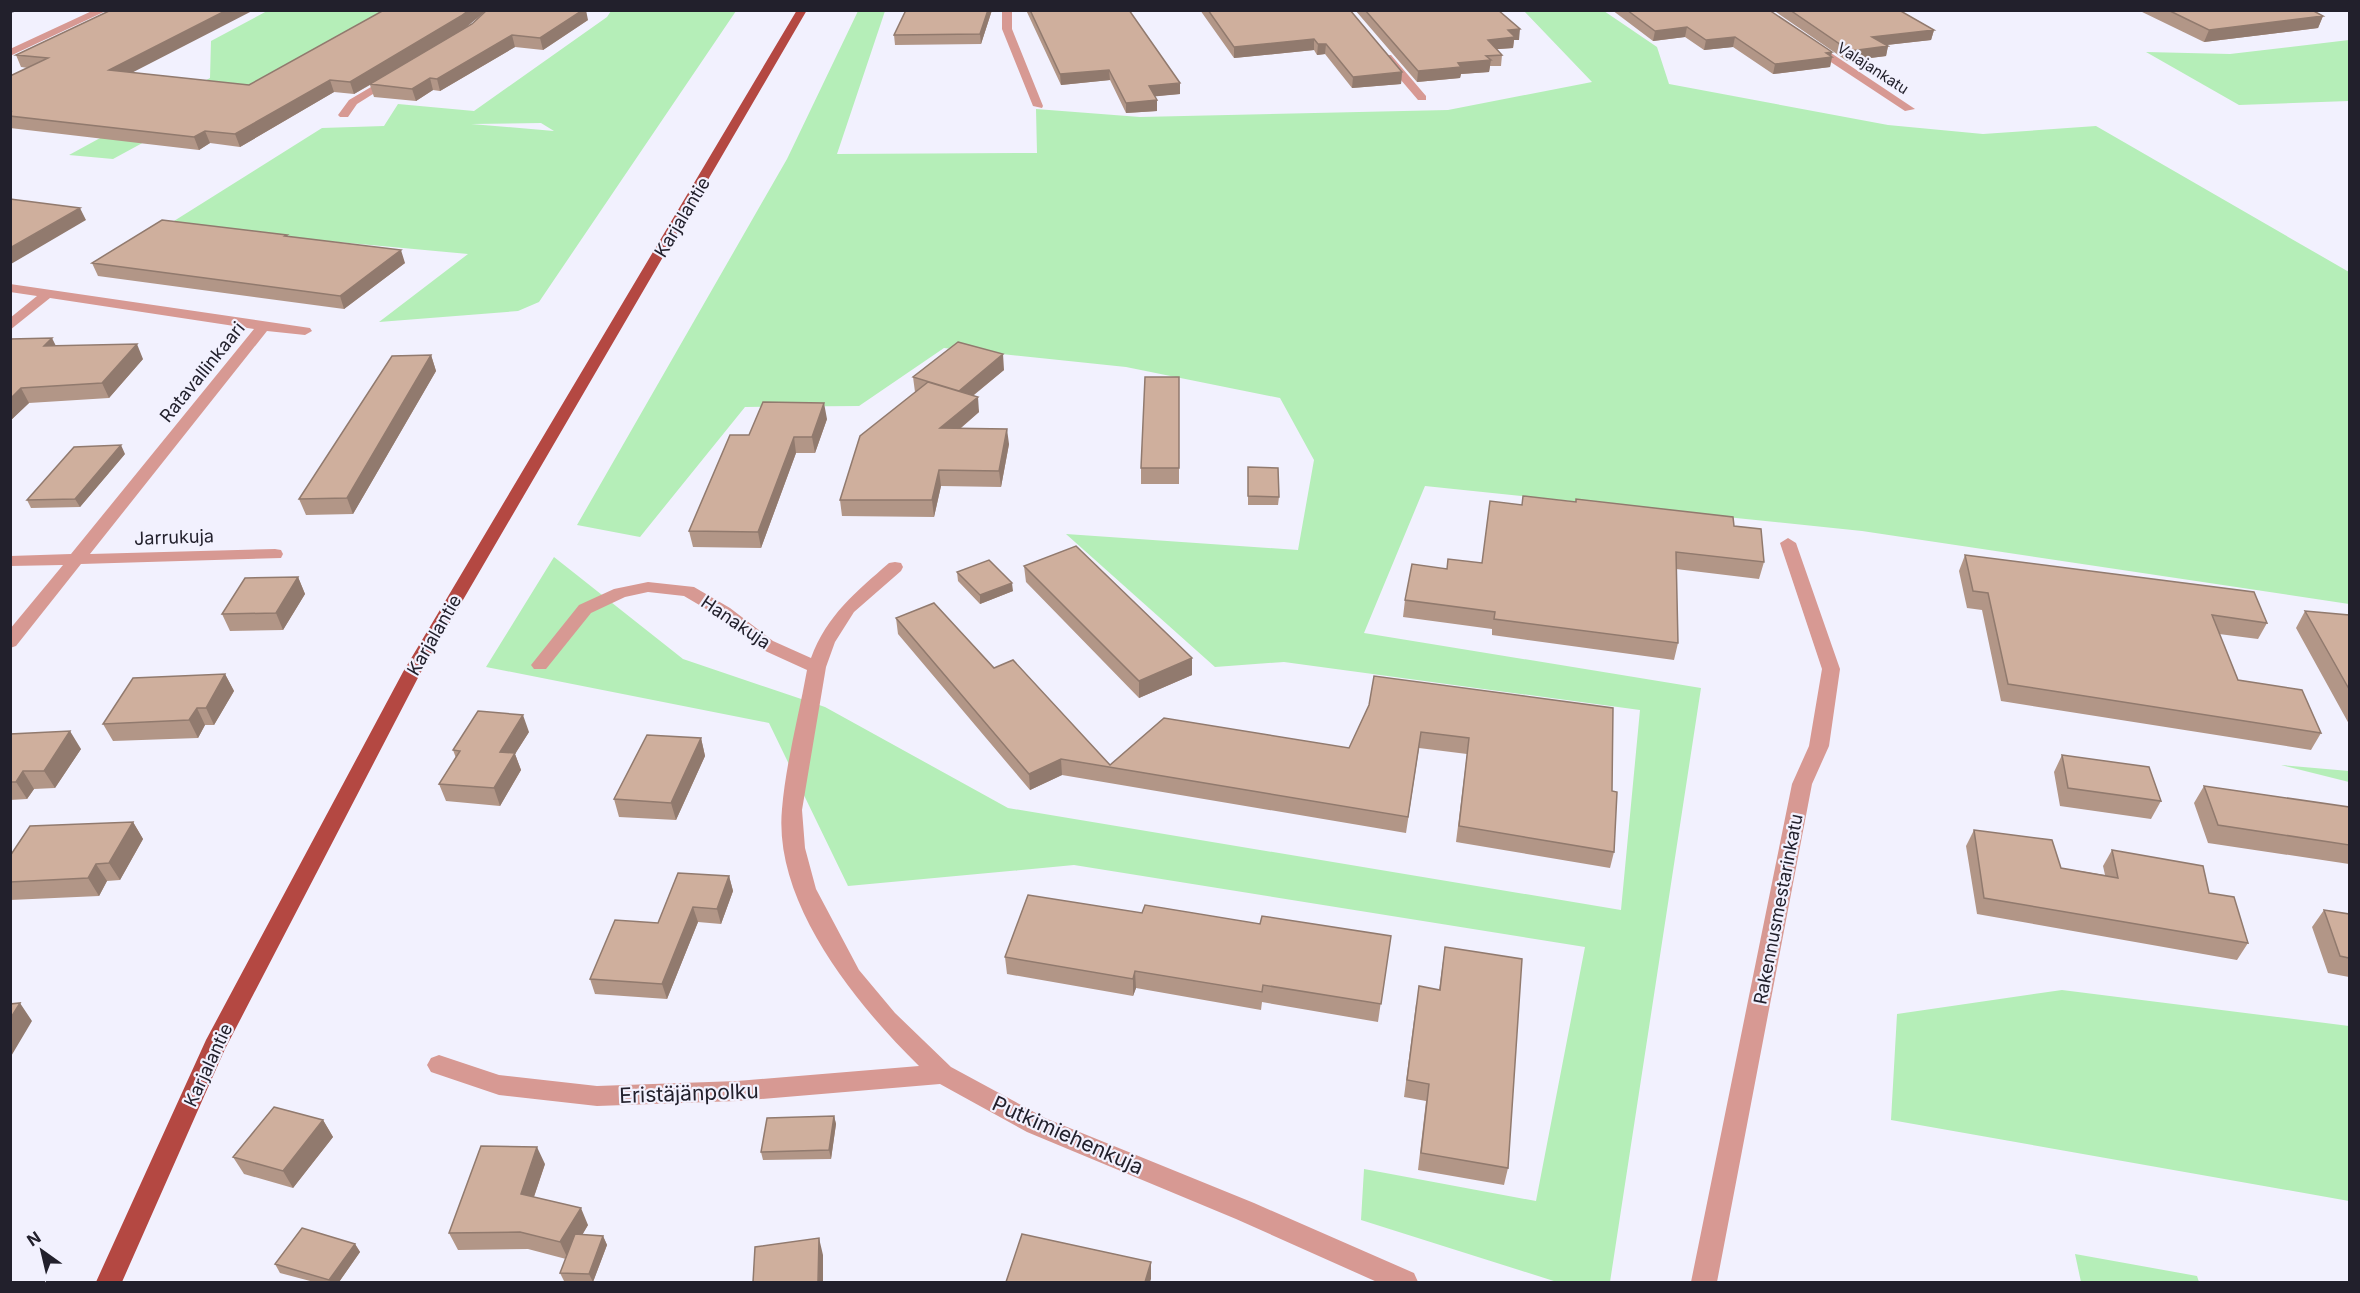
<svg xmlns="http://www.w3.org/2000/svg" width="2360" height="1293" font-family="Inter,sans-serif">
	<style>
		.green { fill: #b5eeb8; fill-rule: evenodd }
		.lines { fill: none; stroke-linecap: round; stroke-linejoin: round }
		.minor { fill: #d79993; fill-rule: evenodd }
		.major { fill: #b44842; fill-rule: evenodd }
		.rail-casing { stroke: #787682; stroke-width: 4.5 }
		.rail { stroke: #f2f1fe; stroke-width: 3; stroke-dasharray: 8; stroke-linecap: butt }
		.wall { fill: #b29687 }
		.shaded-wall { fill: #917a6e }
		.building { fill: #cfaf9d; stroke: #917a6e; stroke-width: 1.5 }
		.labels { text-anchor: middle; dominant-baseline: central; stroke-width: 4.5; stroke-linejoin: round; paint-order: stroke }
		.far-street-label { font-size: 15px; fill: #22202c; stroke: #f2f1fe }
		.street-label { font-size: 18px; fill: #22202c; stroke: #f2f1fe }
		.near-street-label { font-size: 21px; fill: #22202c; stroke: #f2f1fe }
	</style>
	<rect width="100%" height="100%" fill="#f2f1fe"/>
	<path class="green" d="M267,11H380L376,16L113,159L69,155L210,78L211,41Z
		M611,11H736L539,302L518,311L379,322L468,254L166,226L322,128L384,126L398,104L474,111L607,17ZM541,123L554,131L471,124Z
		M858,11H885L837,154L1037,153L1036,109L1140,117L1448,110L1592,82L1524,11H1604L1657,47L1669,84L1888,125L1983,134L2096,126L2349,272V604L1862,531L1425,486L1364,633L1701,688L1610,1282H1557L1361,1220L1364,1169L1536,1201L1585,947L1074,865L848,886L769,723L486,667L554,557L683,659L825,707L1008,808L1621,910L1640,710L1284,662L1215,667L1066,534L1298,550L1314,460L1280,398L1126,367L944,348L859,406L745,407L640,537L577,525L787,159Z
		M2349,40V101L2239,105L2146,52L2230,54Z
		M2281,765L2349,771V782Z
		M2062,990L2349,1026V1201L1891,1120L1897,1014Z
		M2075,1254L2197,1276L2199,1282H2081Z"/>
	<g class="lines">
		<path class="minor" d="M94,10H108L10,56V49Z
			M1002,10H1012V29L1043,106L1042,108L1033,106L1002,29Z
			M1808,43H1816L1915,109L1905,111L1808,47Z
			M1383,55H1391L1426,96V100H1418L1383,59Z
			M388,77L397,79L357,104L348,117H340L338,115L349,100Z
			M10,284L310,328L312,331L305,335L267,331L90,554L275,549L281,550L283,554L281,558L81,564L16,646L10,648V629L63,565L10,566V556L71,554L254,329L50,298L10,330V318L37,296L10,292Z
			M1788,538L1796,543L1840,669L1829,746L1812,784L1717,1282H1691L1792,784L1809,746L1822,669L1780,543Z
			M895,562L901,563L903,567L901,571L854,612L835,642L826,667L802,810L805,848L816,889L859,970L895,1013L951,1067L1045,1118L1254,1203L1414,1273L1418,1282H1377L1236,1219L1027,1132L940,1084L737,1101L597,1106L499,1095L431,1072L427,1065L431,1058L439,1055L499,1075L597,1086L737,1081L919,1066C856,1004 773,903 782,809C786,762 799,715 807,670L761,649L718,616L684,596L648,592L625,597L591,613L546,669H534L531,665L579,605L614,589L648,582L694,587L730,608L773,641L811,658C827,615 856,592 889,563Z"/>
		<path class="major" d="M797,10H807L421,672L225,1049L122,1282H96L206,1040L403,672Z"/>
		<defs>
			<path id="rail" d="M10,11L13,10"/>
		</defs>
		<use href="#rail" class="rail-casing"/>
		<use href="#rail" class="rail"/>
	</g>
	<path class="wall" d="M111,10L133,73L249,85L487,10L465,28L588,20L543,50L515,47L440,91L433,90L416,101L374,97L370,85L354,94L334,92L240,147L210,143L199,150L10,128V76L28,68L21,67L16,55Z
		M992,10L981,44L895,45L894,35Z
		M1026,10H1129L1180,94L1155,96L1157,111L1126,113L1110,80L1061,85Z
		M1200,10H1350L1402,72L1401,84L1352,88L1325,54L1317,55L1314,50L1234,58Z
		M1355,10H1498L1519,40H1514L1513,48L1497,49L1502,55L1501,66H1490L1489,72L1461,74L1460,78L1417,82Z
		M1612,10H1769L1832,57L1830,67L1773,74L1733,47L1704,50L1685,37L1653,41Z
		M1773,10H1899L1934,30L1931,40L1886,45L1888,46L1886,56L1847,61Z
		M2138,10H2312L2323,16L2318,28L2204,42Z
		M287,235V236L405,263L344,309L98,276L92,263Z
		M10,339L57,346L143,359L109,398L29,403L10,421Z
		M431,355L436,371L353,514L306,515L299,499Z
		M1004,370L974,395L979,412L961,428L1009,444L1001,487L941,486L934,517L842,516L840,500L915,392L913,377Z
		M1179,377V484H1141V468Z
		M827,419L815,453H796L761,548L693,547L689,531L749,435Z
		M125,454L80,507L31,508L27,500Z
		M1248,467L1279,497L1278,505H1248Z
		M1734,526L1764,562L1759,579L1676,569L1678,643L1674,660L1492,635V629L1403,617L1405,600L1447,569L1482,563Z
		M1965,555L2267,623L2258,639L2219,634L2238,680L2321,733L2311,750L2001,701L1982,610L1967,608L1959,571Z
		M1024,566L1192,675L1139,698L1026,582Z
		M957,572L1013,591L980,604L958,581Z
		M298,577L305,594L283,630L230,631L222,614Z
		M2305,611L2349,615V724L2296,628Z
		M896,618L994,668L1110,765L1349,748L1369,705L1374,676L1612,791L1614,852L1610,868L1456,842L1467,754L1419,748L1406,833L1062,775L1030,790L898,634Z
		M225,674L234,691L214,725H205L198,738L113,741L103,724Z
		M529,732L515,754L521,770L500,806L446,801L439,784L456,758L453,750Z
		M10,734L81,749L55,788L34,789L27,799L10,800Z
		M701,738L705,756L676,820L619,817L614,799Z
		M2062,755L2161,801L2151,819L2060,806L2054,772Z
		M2204,786L2349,807V864L2208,843L2194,803Z
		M133,822L143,839L120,880L107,881L99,896L10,900V856Z
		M1974,830L2061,868L2105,875L2103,866L2112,850L2209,893L2248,943L2237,960L1977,914L1966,846Z
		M729,876L733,891L721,924L698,922L667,999L595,994L590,979Z
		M2324,910L2349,914V977L2328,973L2312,927Z
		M1445,947L1508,1168L1504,1185L1418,1170L1426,1101L1404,1097L1416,1004L1439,990Z
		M1388,953L1378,1022L1262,1002L1261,1010L1136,988L1133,996L1007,974L1005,957Z
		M834,1116L836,1124L831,1159L763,1160L761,1152Z
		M323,1120L333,1137L293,1188L244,1174L233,1157Z
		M545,1164L534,1197L588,1225L582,1235L603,1236L607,1245L593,1282L564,1281L560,1273L566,1259L528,1249L458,1250L449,1233Z
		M355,1244L360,1252L339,1282H314L280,1273L275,1264Z"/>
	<path class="shaded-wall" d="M227,10H254L114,82L109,70Z
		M469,10H487L465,28L354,94L350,82Z
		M583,10H586L588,20L543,50L540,38Z
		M988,10H992L981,44L980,34Z
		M2323,16L2318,28L2204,42L2209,30Z
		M1687,27L1685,37L1653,41L1655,31Z
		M1520,29L1519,40H1514L1513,48L1486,50L1488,40L1508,30Z
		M1934,30L1931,40L1869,47L1872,37Z
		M512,35L515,47L440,91L437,79Z
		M1735,37L1733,47L1704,50L1706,40Z
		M1314,39V50L1234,58V47Z
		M1318,44H1326L1325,54L1317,55Z
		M1888,46L1886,56L1847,61L1850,51Z
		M1832,52L1831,57H1832L1830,67L1773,74L1775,64Z
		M1491,60L1489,72L1461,74L1460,78L1417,82L1418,71L1458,63Z
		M1109,70L1110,80L1061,85L1060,74Z
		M1402,72L1401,84L1352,88L1353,77Z
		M430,78L433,90L416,101L412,89Z
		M330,80L334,92L240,147L235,134Z
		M1180,83V94L1149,97V86Z
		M1157,100V111L1126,113V103Z
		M205,131L210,143L199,150L194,137Z
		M80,208L86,220L11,264L10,248Z
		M401,250L405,263L344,309L340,296Z
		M52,338L59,352L44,346Z
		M137,344L143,359L109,398L102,383Z
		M1003,354L1004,370L960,406L959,391Z
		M431,355L436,371L353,514L347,498Z
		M21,388L29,403L10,421V399Z
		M978,397L979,412L942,444L940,428Z
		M824,403L827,419L815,453L812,437Z
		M1007,429L1009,444L1001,487L999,471Z
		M794,437L796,453L761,548L758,532Z
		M121,445L125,454L80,507L75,499Z
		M939,470L941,486L934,517L932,500Z
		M298,577L305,594L283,630L276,613Z
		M1012,583L1013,591L980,604V595Z
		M1192,658V675L1139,698V681Z
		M225,674L234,691L214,725L206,708Z
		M197,708L205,725L198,738L189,720Z
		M523,715L529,732L515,754L521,770L500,806L494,788L500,752Z
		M70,731L81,749L55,788L44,771Z
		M701,738L705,756L676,820L671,803Z
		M1061,759L1062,775L1030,790L1029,774Z
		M23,771L34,789L27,799L16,782Z
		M133,822L143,839L120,880L109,863Z
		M96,864L107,881L99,896L88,878Z
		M729,876L733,891L721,924L717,909Z
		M693,907L698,922L667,999L662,984Z
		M1135,971L1136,988L1133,996V979Z
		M20,1003L32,1021L10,1058V1019Z
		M834,1116L836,1124L831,1159L829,1150Z
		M323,1120L333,1137L293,1188L283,1171Z
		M537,1147L545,1164L529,1211L521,1194Z
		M581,1208L588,1225L568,1259L560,1242Z
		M603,1236L607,1245L593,1282L589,1274Z
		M819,1238L823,1255V1282H818Z
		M355,1244L360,1252L339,1282H331L329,1280Z
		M1151,1262V1279L1150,1282H1145Z"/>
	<path class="building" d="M111,10H227L109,70L249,85L384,10H469L461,16L350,82L330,80L235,134L205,131L194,137L10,116V112L12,111H10V76L48,58L16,55Z
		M487,10H583L540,38L512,35L437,79L430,78L412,89L370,84L472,24Z
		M906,10H988L980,34L894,35Z
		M1030,10H1129L1180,83L1149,86L1157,100L1126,103L1109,70L1060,74Z
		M1208,10H1350L1402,72L1353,77L1326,44H1318L1314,39L1234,47Z
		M1365,10H1498L1520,29L1508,30L1515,37L1488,40L1502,55L1486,56L1491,60L1458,63L1461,67L1418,71Z
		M1627,10H1769L1832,52L1826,53L1832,57L1775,64L1735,37L1706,40L1687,27L1655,31Z
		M1790,10H1899L1934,30L1872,37L1888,46L1850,51Z
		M2168,10H2312L2323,16L2209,30Z
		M10,199L80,208L10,248Z
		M162,220L287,235L285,236L401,250L340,296L92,263Z
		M52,338L44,346L137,344L102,383L21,388L10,399V339Z
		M958,342L1003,354L959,391L913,377Z
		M431,355L347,498L299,499L392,356Z
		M1145,377H1179V468H1141Z
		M928,382L978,397L940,428L1007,429L999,471L939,470L932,500H840L860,436Z
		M763,402L824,403L812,437H794L758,532L689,531L730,435H749Z
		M121,445L75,499L27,500L74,447Z
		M1248,467L1278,468L1279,497L1248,496Z
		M1523,496L1576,502V499L1733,517L1734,526L1761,529L1764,562L1676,552L1678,643L1494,619L1495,612L1405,600L1412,564L1447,569L1448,559L1482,563L1490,501L1522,505Z
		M1076,546L1192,658L1139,681L1024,566Z
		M1965,555L2254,592L2267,623L2212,615L2238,680L2302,690L2321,733L2008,684L1988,593L1973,591Z
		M989,560L1012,583L980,595L957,572Z
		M298,577L276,613L222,614L245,578Z
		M934,603L994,668L1013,660L1110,765L1164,718L1349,748L1369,705L1374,676L1613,708L1612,791L1617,792L1614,852L1459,826L1469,738L1421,732L1408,817L1061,759L1029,774L896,618Z
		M2305,611L2349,615V689Z
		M225,674L206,708H197L189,720L103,724L133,678Z
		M478,711L523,715L500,752L515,753L494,788L439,784L460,751L453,750Z
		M70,731L44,771H23L16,782H10V734Z
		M647,735L701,738L671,803L614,799Z
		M2062,755L2149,767L2161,801L2068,788Z
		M2204,786L2349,807V845L2218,825Z
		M133,822L109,863L96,864L88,878L10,882V856L30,826Z
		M1974,830L2052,840L2061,868L2118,878L2112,850L2203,866L2209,893L2234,897L2248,943L1984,898Z
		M678,873L729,876L717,909L693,907L662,984L590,979L615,920L658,923Z
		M1028,895L1142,913L1145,905L1260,924L1262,916L1391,936L1381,1004L1263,985L1262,992L1135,971L1133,979L1005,957Z
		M2324,910L2349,914V958L2340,956Z
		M1445,947L1522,959L1508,1168L1421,1153L1429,1084L1407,1080L1419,986L1440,990Z
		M20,1003L10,1019V1004Z
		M274,1107L323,1120L283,1171L233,1157Z
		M834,1116L829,1150L761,1152L767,1118Z
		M481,1146L537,1147L521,1194L581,1208L560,1242L520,1232L449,1233Z
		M302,1228L355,1244L329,1280L275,1264Z
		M575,1234L603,1236L589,1274L560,1273Z
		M1022,1234L1151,1262L1145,1282H1006Z
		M819,1238L818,1282H753L755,1247Z"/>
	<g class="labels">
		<g class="far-street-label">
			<text transform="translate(1873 68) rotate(33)">Valajankatu</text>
		</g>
		<g class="street-label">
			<text transform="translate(682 217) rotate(-59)">Karjalantie</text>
			<text transform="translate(202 372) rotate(-51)">Ratavallinkaari</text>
			<text transform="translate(174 537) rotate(-2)">Jarrukuja</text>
			<text transform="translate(736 622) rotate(34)">Hanakuja</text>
			<text transform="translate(434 635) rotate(-60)">Karjalantie</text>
			<text transform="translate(1778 909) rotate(-79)">Rakennusmestarinkatu</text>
			<text transform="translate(208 1065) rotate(-65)">Karjalantie</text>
		</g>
		<g class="near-street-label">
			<text transform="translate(689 1093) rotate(-2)">Eristäjänpolku</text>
			<text transform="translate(1068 1135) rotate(24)">Putkimiehenkuja</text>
		</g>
	</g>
	<rect width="2360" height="1293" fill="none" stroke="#22202c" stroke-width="24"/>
	<g transform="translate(42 1251) rotate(326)" stroke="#f2f1fe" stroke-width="4.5" paint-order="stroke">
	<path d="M0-4.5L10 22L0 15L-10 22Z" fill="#22202c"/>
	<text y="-9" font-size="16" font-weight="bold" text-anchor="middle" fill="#22202c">N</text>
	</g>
</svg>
